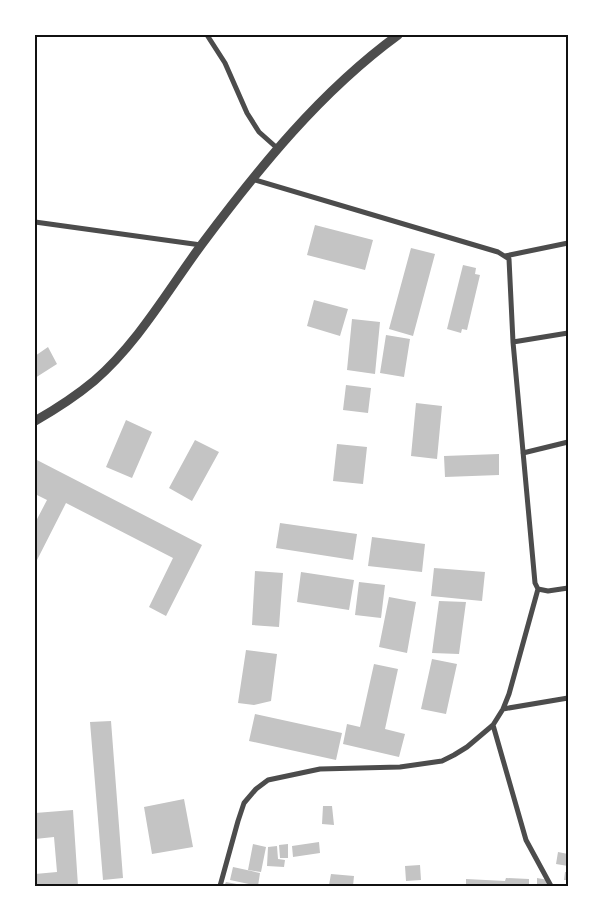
<svg xmlns="http://www.w3.org/2000/svg" width="603" height="921" font-family="'Zilla Slab',serif">
	<style>
		.building { fill: #c4c4c4 }
		.lines { fill: none; stroke-linecap: round; stroke-linejoin: round }
		.minor { stroke: #4c4c4c; stroke-width: 5 }
		.tertiary { stroke: #4c4c4c; stroke-width: 9 }
		.neatline { fill: none; stroke: #111; stroke-width: 2 }
	</style>
	<rect width="100%" height="100%" fill="#fff"/>
	<path class="building" d="M315,225L373,240L365,270L307,255Z
		M411,248L435,254L413,336L389,329Z
		M463,265L476,268L475,274L480,275L467,330L462,329L461,333L447,329Z
		M314,300L348,309L340,336L307,326Z
		M352,319L380,322L375,374L347,370Z
		M386,335L410,339L404,377L380,373Z
		M48,347L57,364L35,378V356Z
		M346,385L371,388L368,413L343,410Z
		M416,403L442,406L437,459L411,456Z
		M126,420L152,432L132,478L106,467Z
		M195,440L219,452L192,501L169,488Z
		M337,444L367,447L363,484L333,481Z
		M499,454V475L445,477L444,456Z
		M35,459L202,545L166,616L149,607L173,558L66,503L35,564V523L47,500L35,494Z
		M280,523L357,534L353,560L276,548Z
		M372,537L425,544L422,572L368,566Z
		M434,568L485,572L482,601L431,596Z
		M255,571L283,573L279,627L252,625Z
		M301,572L354,580L349,610L297,602Z
		M359,582L385,585L381,618L355,615Z
		M389,597L416,602L407,653L379,647Z
		M439,601L466,602L459,654L432,653Z
		M246,650L277,654L271,701L254,705L238,703Z
		M432,659L457,664L446,714L421,709Z
		M374,664L398,669L385,729L405,734L399,757L343,744L347,724L360,727Z
		M255,714L342,733L336,760L249,741Z
		M111,721L123,878L103,880L90,722Z
		M184,799L193,847L152,854L144,807Z
		M323,806H332L334,825L322,824Z
		M73,810L78,886H35V874L57,872L54,837L35,839V813Z
		M319,842L320,853L293,857L292,846Z
		M253,844L266,847L261,872L248,870Z
		M288,844V858H280L279,845Z
		M277,846L278,859L285,860L284,867L267,866L268,847Z
		M558,852L568,854V866L556,864Z
		M420,865L421,880L406,881L405,866Z
		M233,867L260,873L258,886L230,880Z
		M565,872H568V880H564Z
		M331,874L354,876L353,886L329,885Z
		M506,878L529,879V886H466V879L505,881Z
		M537,878L548,880L547,886H537Z
		M226,882L242,885V886H224Z"/>
	<g class="lines">
		<path class="minor" d="M207,35L225,63L247,113L259,132L277,148
			M35,222L201,245
			M505,256L568,243
			M513,342L568,333
			M523,453L568,442
			M538,589L548,591L568,588
			M503,709L568,698
			M493,725L526,840L551,886
			M220,886L238,821L244,803L256,789L268,780L320,769L400,767L442,761L454,755L467,747L493,725L503,709L509,694L538,589L535,583L513,342L509,259L498,252L252,179"/>
		<path class="tertiary" d="M35,421C56,409 76,396 94,381C138,343 168,290 202,244C259,168 320,92 398,35"/>
	</g>
	<rect width="603" height="921" fill="none" stroke="#ffffff" stroke-width="72"/>
	<rect x="36" y="36" width="531" height="849" class="neatline"/>
</svg>
